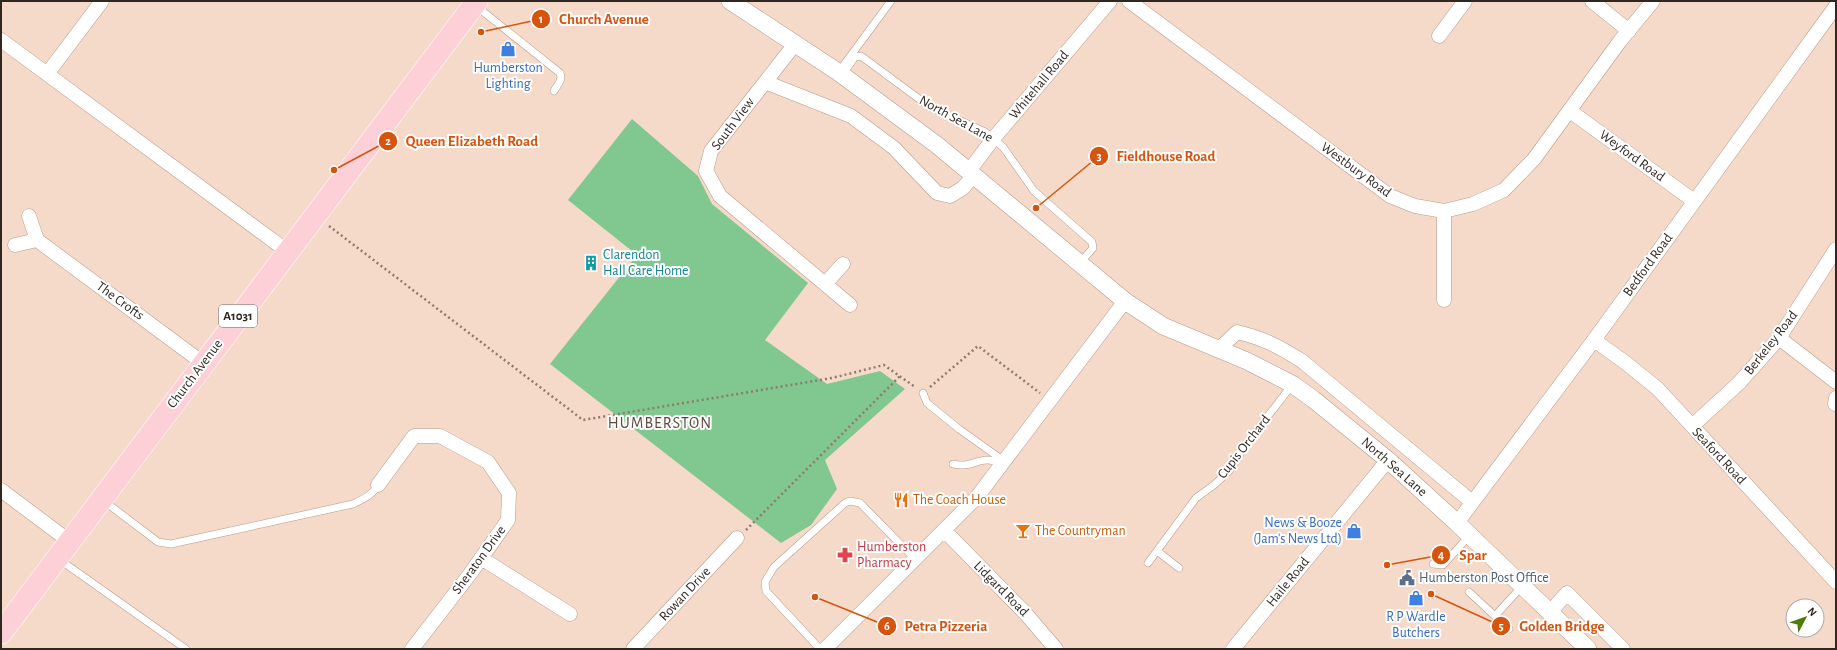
<svg xmlns="http://www.w3.org/2000/svg" width="1837" height="650" font-family="'Alegreya Sans',sans-serif">
	<style>
		.green { fill: #80c790 }
		.lines { fill: none; stroke-linecap: round; stroke-linejoin: round }
		.service-casing { stroke: #b69b8c; stroke-width: 8 }
		.minor-casing { stroke: #b69b8c; stroke-width: 15 }
		.tertiary-casing { stroke: #b69b8c; stroke-width: 18 }
		.primary-casing { stroke: #fff; stroke-width: 23 }
		.path { stroke: #8d7b70; stroke-width: 2.5; stroke-dasharray: 2 3; stroke-linecap: butt }
		.service { stroke: #fff; stroke-width: 7 }
		.minor { stroke: #fff; stroke-width: 14 }
		.tertiary { stroke: #fff; stroke-width: 17 }
		.primary { stroke: #fdcfd6; stroke-width: 22 }
		.labels { text-anchor: middle; dominant-baseline: central; stroke-width: 4; stroke-linejoin: round; paint-order: stroke }
		.shield { fill: #fff; stroke: #6f6864; stroke-width: 1 }
		.shield-label { font-size: 13px; font-weight: bold; fill: #312721 }
		.shop-label { font-size: 14px; fill: #366cbe; stroke: #fff }
		.street-label { font-size: 14px; fill: #312721; stroke: #fff }
		.culture-label { font-size: 14px; fill: #0d838f; stroke: #fff; text-anchor: start }
		.food-label { font-size: 14px; fill: #c56008; stroke: #fff; text-anchor: start }
		.health-label { font-size: 14px; fill: #be3a42; stroke: #fff; text-anchor: start }
		.service-label { font-size: 14px; fill: #4e5e75; stroke: #fff; text-anchor: start }
		.quarter-label { font-size: 16px; letter-spacing: 1px; fill: #5f473a; stroke: #fff }
		.leader { fill: none; stroke: #d6540e; stroke-width: 1.5 }
		.callout-dot { fill: #d6540e; stroke: #fff; stroke-width: 1.5 }
		.mark-label { font-size: 12px; text-anchor: middle; font-weight: bold; fill: #fff }
		.callout-label { font-size: 15px; text-anchor: middle; font-weight: bold; fill: #d6540e; stroke: #fff; stroke-width: 4; stroke-linejoin: round; paint-order: stroke }
	</style>
	<rect width="100%" height="100%" fill="#f5d9c9"/>
	<path class="green" d="M632,119L698,176L712,204L808,283L765,340L827,384L880,371L905,389L825,460L837,489L811,525L781,543L550,364L637,255L568,200Z"/>
	<g class="lines">
		<defs>
			<path id="service" d="M476,6L560,73C563,80 558,84 554,91
				M843,66L891,1
				M842,75L855,57L861,56L930,107L985,132L1003,147L1034,191L1092,242L1093,248L1079,264
				M923,393L927,403L959,429L1004,461
				M953,464C975,469 980,453 1001,464
				M104,501L158,542L171,544L353,504C363,499 373,495 378,485
				M1157,551L1179,568
				M60,560L186,649
				M1148,563L1196,498L1214,485L1229,471L1247,443L1292,385
				M1433,564L1443,565L1470,535
				M1469,592L1509,629
				M1495,616L1523,585
				M820,649L766,591L765,582L774,567L845,503L850,501L860,503L916,560"/>
			<path id="minor" d="M1129,1L1390,196L1415,206L1444,211L1473,204L1504,190L1534,159L1620,41L1653,1
				M1592,1L1629,31
				M1439,36L1465,1
				M1,40L287,251
				M795,44L711,151L706,171L720,196L850,305
				M47,74L102,1
				M765,82L851,116L894,148L937,193L950,196L963,188L974,175
				M1570,111L1694,201
				M969,171L993,139L1110,1
				M37,240L203,363
				M15,245L37,240L29,216
				M825,284L843,264
				M1444,300V211
				M1779,338L1836,382
				M1594,340L1626,363L1658,389L1836,582
				M1218,350L1237,332C1263,338 1280,347 1302,361L1472,502
				M1835,404L1836,398
				M1692,426L1739,383L1779,338L1836,249
				M378,485L414,436H440L488,462L509,493L508,520L470,574L412,649
				M1,490L69,541
				M1457,523L1594,340L1836,6
				M944,530L1026,614L1056,649
				M481,558L570,614
				M1551,611L1567,593L1623,649
				M633,649L737,538
				M825,649L977,497L1125,301
				M1233,649L1388,460"/>
			<path id="tertiary" d="M730,1L838,72L937,145L1125,301L1163,326L1247,361L1292,384L1313,399L1388,460L1457,523L1588,649"/>
			<path id="primary" d="M1,633L477,1"/>
		</defs>
		<use href="#service" class="service-casing"/>
		<use href="#minor" class="minor-casing"/>
		<use href="#tertiary" class="tertiary-casing"/>
		<use href="#primary" class="primary-casing"/>
		<path class="path" d="M329,226L583,420L832,378L884,365L915,387
			M930,387L978,346L1040,393
			M746,530L900,376"/>
		<use href="#service" class="service"/>
		<use href="#minor" class="minor"/>
		<use href="#tertiary" class="tertiary"/>
		<use href="#primary" class="primary"/>
	</g>
	<defs>
		<symbol id="shop-bare" viewBox="-9 -9 18 18"><path d="M-5-2.5h2.3a2.7 3.5 0 0 1 5.4 0H5L5.5 6h-11ZM-1.5-2.5h3a1.5 2.3 0 0 0-3 0Z" fill="#3f7fe0" stroke="#fff" stroke-width="2.5" paint-order="stroke"/></symbol>
		<symbol id="building-bare" viewBox="-9 -9 18 18"><path d="M-4-6H4V6H1V3H-1V6H-4ZM-2.5-4.3h1.7v1.8h-1.7ZM.8-4.3h1.7v1.8H.8ZM-2.5-1h1.7V.8h-1.7ZM.8-1h1.7V.8H.8Z" fill="#0f9aa8" stroke="#fff" stroke-width="2.5" paint-order="stroke"/></symbol>
		<symbol id="restaurant-bare" viewBox="-9 -9 18 18"><path d="M-5-6h1v4h1v-4h1v4h1v-4h1v5L-1.5 .5V6h-2V.5L-5-1ZM5-6V6H3V1.5H1.5Q1.5-4 5-6Z" fill="#e8710a" stroke="#fff" stroke-width="2.5" paint-order="stroke"/></symbol>
		<symbol id="bar-bare" viewBox="-9 -9 18 18"><path d="M-6-5H6L.8 .8V4.5H3.5V6h-7V4.5H-.8V.8Z" fill="#e8710a" stroke="#fff" stroke-width="2.5" paint-order="stroke"/></symbol>
		<symbol id="pharmacy-bare" viewBox="-9 -9 18 18"><path d="M-2-6h4v4h4v4h-4v4h-4v-4h-4v-4h4Z" fill="#e0444e" stroke="#fff" stroke-width="2.5" paint-order="stroke"/></symbol>
		<symbol id="civic-bare" viewBox="-9 -9 18 18"><path d="M-.6-6.5H3V-4.5H.6V-3L4-1V1h2V6H-6V1h2V-1L-.6-3ZM-1.2 2.5V6h2.4V2.5Z" fill="#5c6f8a" stroke="#fff" stroke-width="2.5" paint-order="stroke"/></symbol>
	</defs>
	<g fill-rule="evenodd">
		<use href="#shop-bare" x="497" y="38" width="22" height="22"/>
		<use href="#building-bare" x="580" y="252" width="22" height="22"/>
		<use href="#restaurant-bare" x="890" y="489" width="22" height="22"/>
		<use href="#bar-bare" x="1012" y="520" width="22" height="22"/>
		<use href="#shop-bare" x="1343" y="520" width="22" height="22"/>
		<use href="#pharmacy-bare" x="834" y="544" width="22" height="22"/>
		<use href="#civic-bare" x="1396" y="567" width="22" height="22"/>
		<use href="#shop-bare" x="1405" y="587" width="22" height="22"/>
	</g>
	<g class="labels">
		<rect class="shield" x="219" y="305" width="38" height="22" rx="3"/>
		<g class="shield-label">
			<text x="238" y="316">A1031</text>
		</g>
		<g class="shop-label">
			<text x="508" y="68">Humberston<tspan x="508" dy="16">Lighting</tspan></text>
			<text x="1342" y="523" text-anchor="end">News &amp; Booze<tspan x="1342" dy="16">(Jam's News Ltd)</tspan></text>
			<text x="1416" y="617">R P Wardle<tspan x="1416" dy="16">Butchers</tspan></text>
		</g>
		<g class="street-label">
			<text transform="translate(1039 85) rotate(-50)">Whitehall Road</text>
			<text transform="translate(956 119) rotate(29)">North Sea Lane</text>
			<text transform="translate(733 124) rotate(-53)">South View</text>
			<text transform="translate(1632 156) rotate(36)">Weyford Road</text>
			<text transform="translate(1356 170) rotate(36)">Westbury Road</text>
			<text transform="translate(1648 265) rotate(-54)">Bedford Road</text>
			<text transform="translate(120 301) rotate(36)">The Crofts</text>
			<text transform="translate(1771 343) rotate(-52)">Berkeley Road</text>
			<text transform="translate(195 374) rotate(-53)">Church Avenue</text>
			<text transform="translate(1244 447) rotate(-52)">Cupis Orchard</text>
			<text transform="translate(1719 456) rotate(47)">Seaford Road</text>
			<text transform="translate(1394 467) rotate(41)">North Sea Lane</text>
			<text transform="translate(479 560) rotate(-54)">Sheraton Drive</text>
			<text transform="translate(1288 582) rotate(-51)">Haile Road</text>
			<text transform="translate(1001 589) rotate(45)">Lidgard Road</text>
			<text transform="translate(685 594) rotate(-47)">Rowan Drive</text>
		</g>
		<g class="culture-label">
			<text x="603" y="255">Clarendon<tspan x="603" dy="16">Hall Care Home</tspan></text>
		</g>
		<g class="food-label">
			<text x="913" y="500">The Coach House</text>
			<text x="1035" y="531">The Countryman</text>
		</g>
		<g class="health-label">
			<text x="857" y="547">Humberston<tspan x="857" dy="16">Pharmacy</tspan></text>
		</g>
		<g class="service-label">
			<text x="1419" y="578">Humberston Post Office</text>
		</g>
		<g class="quarter-label">
			<text x="660" y="423">HUMBERSTON</text>
		</g>
	</g>
	<path class="leader" d="M481 32L541 19M334 170L388 141M1036 208L1099 156M1387 565L1441 555M1431 594L1501 626M815 597L887 626"/>
	<g class="callout-dot">
		<circle cx="481" cy="32" r="4"/>
		<circle cx="334" cy="170" r="4"/>
		<circle cx="1036" cy="208" r="4"/>
		<circle cx="1387" cy="565" r="4"/>
		<circle cx="1431" cy="594" r="4"/>
		<circle cx="815" cy="597" r="4"/>
		<circle cx="541" cy="19" r="10"/>
		<circle cx="388" cy="141" r="10"/>
		<circle cx="1099" cy="156" r="10"/>
		<circle cx="1441" cy="555" r="10"/>
		<circle cx="1501" cy="626" r="10"/>
		<circle cx="887" cy="626" r="10"/>
	</g>
	<g class="mark-label">
		<text x="541" y="23">1</text>
		<text x="388" y="145">2</text>
		<text x="1099" y="160">3</text>
		<text x="1441" y="559">4</text>
		<text x="1501" y="630">5</text>
		<text x="887" y="630">6</text>
	</g>
	<g class="callout-label">
		<text x="604" y="24">Church Avenue</text>
		<text x="472" y="146">Queen Elizabeth Road</text>
		<text x="1166" y="161">Fieldhouse Road</text>
		<text x="1473" y="560">Spar</text>
		<text x="1562" y="631">Golden Bridge</text>
		<text x="946" y="631">Petra Pizzeria</text>
	</g>
	<rect width="1837" height="650" fill="none" stroke="#312721" stroke-width="4"/>
	<g transform="translate(1805 618) rotate(49)"><circle r="19" fill="#ffffff" stroke="#ada9a6"/>
	<path d="M0-3L7 15L0 10L-7 15Z" fill="#4e7c01"/>
	<text y="-6" font-size="11" font-weight="bold" text-anchor="middle" fill="#312721">N</text>
	</g>
</svg>
